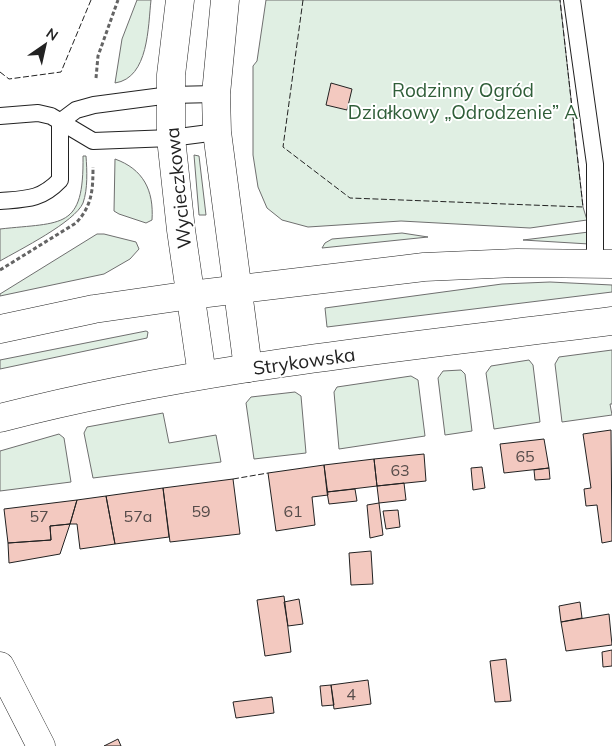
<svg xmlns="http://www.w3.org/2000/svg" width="612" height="746" font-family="Mulish,sans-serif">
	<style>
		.green { fill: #e0efe3; stroke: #6f6f6f }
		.building { fill: #f3c9c0; stroke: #222 }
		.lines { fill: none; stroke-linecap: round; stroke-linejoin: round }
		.service-casing { stroke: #222; stroke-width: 18 }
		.minor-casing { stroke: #222; stroke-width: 29 }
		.tertiary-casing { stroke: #222; stroke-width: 29 }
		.primary-casing { stroke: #222; stroke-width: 29 }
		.path { stroke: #646464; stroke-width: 3; stroke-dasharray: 4 2.5; stroke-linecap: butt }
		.service { stroke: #fff; stroke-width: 16 }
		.minor { stroke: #fff; stroke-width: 28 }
		.tertiary { stroke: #fff; stroke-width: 28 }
		.primary { stroke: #fff; stroke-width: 28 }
		.fence { stroke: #222; stroke-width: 1; stroke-dasharray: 6 2.5; stroke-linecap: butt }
		.labels { text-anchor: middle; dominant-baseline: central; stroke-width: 4; stroke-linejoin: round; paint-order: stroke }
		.number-label { font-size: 16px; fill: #564c4a }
		.park-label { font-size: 19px; fill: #2f5e38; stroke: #fff }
		.street-label { font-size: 19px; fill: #222; stroke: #fff }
	</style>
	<rect width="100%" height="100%" fill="#fff"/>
	<path class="green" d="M137,0H151C148,26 149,78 115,83L122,39Z
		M266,0H560L583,207L587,220L530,228L401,221L308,227L282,220L267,208L258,187L253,155V66L257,61Z
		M194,155L199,156L206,215H199Z
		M83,156H86C87,170 88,189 83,203C75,222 19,250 0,261V229C63,222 84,230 83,156Z
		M115,159C143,169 154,190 152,220L146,223L119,214L114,211Z
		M589,232V244L523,240Z
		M402,233L428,237L322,248L325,243L332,239Z
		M97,234H104L136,242L139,249L130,259L104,274L0,296V294Z
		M550,282L612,285V292L327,327L325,308L502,284Z
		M146,331L148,332L147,338L0,369V360Z
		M612,350V404H610L612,415L562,422L555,364L559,357Z
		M529,360L533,365L540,422L494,429L486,373L491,366Z
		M461,370L465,374L472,431L445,435L438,378L443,371Z
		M411,376L418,380L425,436L339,449L334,392L337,387Z
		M295,392L301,396L306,453L254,459L246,403L251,397Z
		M163,413L169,443L216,435L221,462L93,478L84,433L87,427Z
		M59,434L64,438L71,482L0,491V451Z"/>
	<path class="building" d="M331,83L352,89L347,110L326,105Z
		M611,430L612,541L602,543L597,505L586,506L584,489L591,488L583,434Z
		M544,439L549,468L504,473L500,444Z
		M424,454L426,481L377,486L374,459Z
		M374,459L377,486L327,492L324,465Z
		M324,465L328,495L312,497L315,525L276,531L268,473Z
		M482,467L485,488L473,490L471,468Z
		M549,468L550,479L535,480L534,470Z
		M233,479L240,534L170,542L163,488Z
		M404,483L406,500L379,503L377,486Z
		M163,488L169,537L115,544L106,496Z
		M355,489L357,501L329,504L327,492Z
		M106,496L115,544L80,549L77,524H70L77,500Z
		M77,500L70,524L50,526L51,540L8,543L4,509Z
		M379,503L383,535L370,538L367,505Z
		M398,510L400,527L386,529L383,511Z
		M70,524L60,554L9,563L8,543L51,540L50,526Z
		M371,551L373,584L351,585L349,553Z
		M284,596L291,652L265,656L257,600Z
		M299,599L303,624L288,626L284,602Z
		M580,602L582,618L561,622L559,606Z
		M609,614L612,645L566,651L561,622Z
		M612,650V666L603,667L602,652Z
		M506,659L511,701L495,702L490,661Z
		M368,680L371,704L334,709L331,685Z
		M331,685L334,705L322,706L320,686Z
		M272,697L274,713L236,718L233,702Z
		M118,739L121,746H104Z"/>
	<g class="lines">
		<defs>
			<path id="service" d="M572,0L595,164V264
				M0,116L38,113L51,116L93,141L171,138L217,132
				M60,122L76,110L94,105L170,95L216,94
				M0,201C26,199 41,200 60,180V122"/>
			<path id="minor" d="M0,666L41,746"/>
			<path id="tertiary" d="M180,0L171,75V138L181,230L202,375
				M225,0L216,94L217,132L248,368"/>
			<path id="primary" d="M0,329L94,309L191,295L424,267L517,263L612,264
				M0,418C200,366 407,347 612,321"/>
		</defs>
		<use href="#service" class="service-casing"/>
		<use href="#minor" class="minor-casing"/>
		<use href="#tertiary" class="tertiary-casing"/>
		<use href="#primary" class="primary-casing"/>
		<path class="path" d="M96,78L98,56L118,0
			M0,270L76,223C92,206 93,190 93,167"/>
		<use href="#service" class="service"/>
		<use href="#minor" class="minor"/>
		<use href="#tertiary" class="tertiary"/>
		<use href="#primary" class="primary"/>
		<path class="fence" d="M303,0L283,147L350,198L583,207L560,0
			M0,72L9,79L61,72L91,0
			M233,479L268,473"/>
	</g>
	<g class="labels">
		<g class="number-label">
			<text x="525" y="456">65</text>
			<text x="400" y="470">63</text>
			<text x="201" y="511">59</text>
			<text x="293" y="511">61</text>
			<text x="39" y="516">57</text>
			<text x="138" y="516">57a</text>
			<text x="351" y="694">4</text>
		</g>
		<g class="park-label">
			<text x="463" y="90">Rodzinny Ogród<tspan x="463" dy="22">Działkowy „Odrodzenie” A</tspan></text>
		</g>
		<g class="street-label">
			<text transform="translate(178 188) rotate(-96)">Wycieczkowa</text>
			<text transform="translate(304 361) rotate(-8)">Strykowska</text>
		</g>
	</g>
	<g transform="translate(45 45) rotate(34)" stroke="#ffffff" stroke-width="4" paint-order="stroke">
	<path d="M0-4L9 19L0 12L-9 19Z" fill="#222222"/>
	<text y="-8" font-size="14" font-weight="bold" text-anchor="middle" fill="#222222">N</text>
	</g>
</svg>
